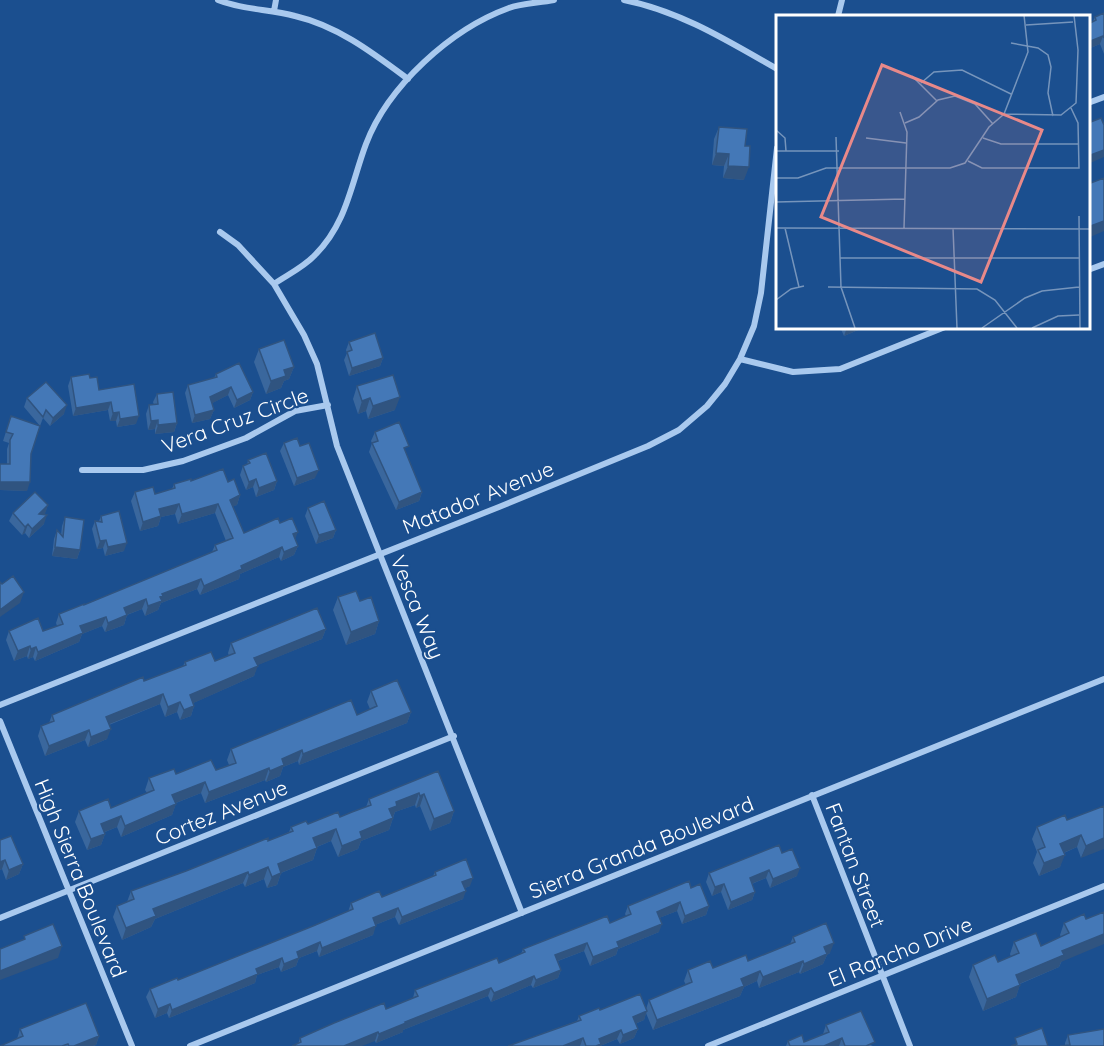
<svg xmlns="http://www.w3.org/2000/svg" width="1104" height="1046" font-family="Quicksand,sans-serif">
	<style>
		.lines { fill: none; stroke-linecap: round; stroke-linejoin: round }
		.street { stroke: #a9c9ee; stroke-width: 6 }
		.wall { fill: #3a679d }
		.shaded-wall { fill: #305480 }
		.building { fill: #4478b7; stroke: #305480; stroke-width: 1.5 }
		.labels { text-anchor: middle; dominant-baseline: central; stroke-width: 4.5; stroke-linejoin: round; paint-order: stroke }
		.street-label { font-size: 21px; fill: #fff; stroke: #1b4f8f }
		.inset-road { fill: none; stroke: #7695bc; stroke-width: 1.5 }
		.view { fill: #e88989; fill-opacity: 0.15; stroke: #e88989; stroke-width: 3 }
		.inset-edge { fill: none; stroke: #fff; stroke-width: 3 }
	</style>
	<rect width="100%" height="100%" fill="#1b4f8f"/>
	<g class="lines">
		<path class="street" d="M218,0C242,10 270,9 295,16C338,26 373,53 408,79
			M624,0C680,11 728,41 777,69
			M274,11L276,0
			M838,16L842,0
			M1088,103L1104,97
			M220,232L238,245L274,284L304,335L317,364L337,446L522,913
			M1088,270L1104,264
			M274,284C287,275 304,267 315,255C347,223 351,184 366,144C388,86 451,29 509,8C522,3 539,3 554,0
			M740,359L793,372L840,369L945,327
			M82,470H143L183,461L246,438L295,411L328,405
			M0,705L499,507L648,446L679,430L707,406L725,384L740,359L754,326L761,293L777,148
			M0,721L132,1046
			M812,795L910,1046
			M0,918L454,736
			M190,1046L1104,679
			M708,1046L1104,886"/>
	</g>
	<path class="wall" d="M1104,13V54L1100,44L1088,49V24L1093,21L1095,17Z
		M719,127L744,180L723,178L724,166L712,165L714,139Z
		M840,327H865L844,336Z
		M349,342L383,358L380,366L349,376L344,360L347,353L346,350Z
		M259,349L294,367L289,379L284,381L281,388L266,394L254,362Z
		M216,374L253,392L250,400L234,408L228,395L212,403L214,410L210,419L192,423L185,393L188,385L214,378Z
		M71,377L90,378L99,390L136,424L117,427L116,421H110L108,410L73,416L68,386Z
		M357,386L395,410L368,419L366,411L358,414L353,399Z
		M157,394L177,423L174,432L155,434V429L148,430L146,414L149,405H154L153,402Z
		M27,398L64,414L50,426L43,418L40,426L24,407Z
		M11,416L31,454L27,491L0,490V464H7V449L9,443L3,441Z
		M375,432L406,454L422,492L419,501L396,510L369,452L372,443L371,441Z
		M284,443L300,446L315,478L294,486L280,451Z
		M248,460L277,481L274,490L256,497L253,487L246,490L240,475L243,466L247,465Z
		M191,481L228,482L240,495L237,505L233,506L244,533L280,523L295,540L298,546L294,555L281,561L279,557L240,574L239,579L200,595L197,589L161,603L158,610L145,616L142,609L127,615L124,625L105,632L102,626L82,634L79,642L35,661L33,657L28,659L27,656L14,661L6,640L9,631H43L57,626L56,623L59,614L84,605L212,552L215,545L226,541L215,513L178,524L175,514L161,517L158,526L140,531L131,501L135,492L155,494L172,489L174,484Z
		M48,505L44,515V524L29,538L25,533L22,535L9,521L13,513Z
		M308,508L336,530L333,538L316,544L305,516Z
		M101,516L124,551L105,556L103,548L97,549L92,529L95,521H99Z
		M65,517L80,550L77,559L52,556L54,539L57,530L61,535L62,526Z
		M338,597L360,601L379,621L375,634L346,645L333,610Z
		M326,629L322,639L257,665L254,676L193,703L194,706L191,716L180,720L177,712L165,717L160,704L109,725L107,739L88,747L85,740L45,756L38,736L41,726L49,723L52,715L144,681L183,666L185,662L215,661L229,656L228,653L231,643Z
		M371,691L411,712L407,723L299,765L298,761L283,767L280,776L266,782L265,780L205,803L201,793L176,803L172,815L121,837L117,827L105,832V834L101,845L87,850L75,822L79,811L111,808L147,793L145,790L149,778L176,774L216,770L229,765L227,760L231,749L357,715L370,709L367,702Z
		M438,771L454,811L450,823L430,831L420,806L416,808L415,805L395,812L389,830L361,841L358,849L338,857L331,841L317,847V848L313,860L281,873L277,885L267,888L264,879L245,887L243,883L155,919L151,927L122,940L113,917L117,906L127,902L131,891L268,841L289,832L291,827L340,817L366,807L369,799Z
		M1104,806L1081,858L1077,847L1064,853L1060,867L1039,876L1033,863L1037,852L1032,839L1037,827L1067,820Z
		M0,840L23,864L19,874L6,880L2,869L0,870Z
		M782,853L797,876L770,888L766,878L752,884L755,892L752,900L728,910L721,892L712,896L706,882L709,873Z
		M435,872L470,886L465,888L463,899L399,925L395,917L375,925L373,935L319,957L317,951L299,958L296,966L281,972L279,967L257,975L255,983L169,1018L167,1013L155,1018L146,997L150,989L178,980L348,912L351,903L382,897L433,876Z
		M691,888L709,906L706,915L682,924L677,911L659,918V932L618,949L616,955L590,966L584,951L558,961L561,970L558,978L533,988L531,985L491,1002L488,996L403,1030V1032L376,1043L375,1041L298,1044L300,1038L386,1009L413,998L415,990L499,963L521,954L523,949L610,923L626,916L625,914L628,906Z
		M1084,914L1059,967L1020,984L1016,997L983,1011L969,977L973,965L998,962L1011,957L1010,954L1014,942L1041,946L1061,937L1060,935L1064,923Z
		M793,937L830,953L827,955L823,964L800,974L799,972L759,988L757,981L744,987L740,996L653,1030L646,1013L644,1020L635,1024L638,1029L634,1038L620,1044L617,1039L600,1046H508L577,1021L579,1016L600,1010L646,1009L649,1000L686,985L684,981L688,970L713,968L748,961L790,944Z
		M826,1025L873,1046H786L788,1041L804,1042L823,1034Z
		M20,1029L99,1036L96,1045L93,1046H0L17,1039Z
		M1068,1035L1104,1046L1065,1045V1043Z"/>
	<path class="shaded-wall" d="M1103,36L1100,44L1088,49V42Z
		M1104,150V157L1088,164V156Z
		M716,153L729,154L724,166L712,165Z
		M728,166L749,167L744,180L723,178Z
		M1104,221V231L1088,238V227Z
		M847,327H865L844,336Z
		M383,358L380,366L349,376L352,368Z
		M294,367L289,379L284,381L281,388L266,394L271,381L284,370Z
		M231,387L228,395L207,406L210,397Z
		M253,392L250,400L234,408L237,400Z
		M400,397L395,410L368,419L373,406Z
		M370,398L366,411L358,414L362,401Z
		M111,402L108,410L73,416L76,408Z
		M67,405L64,414L50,426L53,418Z
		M214,410L210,419L192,423L195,415Z
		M119,412L116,421H110L113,413Z
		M139,416L136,424L117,427L120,419Z
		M158,420L155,429L148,430L151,421Z
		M177,423L174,432L155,434L158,425Z
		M319,470L315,478L294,486L297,478Z
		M256,479L253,487L246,490L249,482Z
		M277,481L274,490L256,497L259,488Z
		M0,482H30L27,491L0,490Z
		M422,492L419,501L396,510L399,502Z
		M240,495L237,505L226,509L230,500Z
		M179,504L175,514L161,517L158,526L140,531L143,522L159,509Z
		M218,504L215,513L178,524L182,514Z
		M48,505L45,514L36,523L39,514Z
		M47,515L44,524L29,538L32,529Z
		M28,524L25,533L22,535L25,527Z
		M336,530L333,538L316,544L319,535Z
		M298,532L294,542L293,534Z
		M106,540L103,548L97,549L100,541Z
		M127,543L124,551L105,556L108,547Z
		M298,546L294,555L281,561L284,552Z
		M55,547L80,550L77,559L52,556Z
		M282,547L279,557L240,574L239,579L200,595L204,586L241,566Z
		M201,579L197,589L161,603L158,610L145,616L148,606L162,594Z
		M24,592L20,603L0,617V610Z
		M146,599L142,609L121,617L124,608Z
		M127,615L124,625L105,632L108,623Z
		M106,617L102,626L82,634L79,642L35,661L38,652L80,626Z
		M379,621L375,634L346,645L351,632Z
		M326,629L322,639L251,668L254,658Z
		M30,646L27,656L14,661L18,651Z
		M36,647L33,657L28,659L31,649Z
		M258,666L254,676L187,706L190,695Z
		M163,694L160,704L102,727L106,717Z
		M180,702L177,712L165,717L168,707Z
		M194,706L191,716L180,720L184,710Z
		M411,712L407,723L299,765L303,754Z
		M111,729L107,739L88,747L91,737Z
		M89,730L85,740L45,756L49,746Z
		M302,750L298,761L283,767L280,776L266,782L270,771L282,759Z
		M269,768L265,780L205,803L209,792Z
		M205,782L201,793L168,806L172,795Z
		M419,793L415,805L395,812L393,817L385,821L389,809L396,802Z
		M424,794L420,806L416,808L420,796Z
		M176,804L172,815L121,837L125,826Z
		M454,811L450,823L430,831L434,819Z
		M121,816L117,827L97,835L101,824Z
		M393,818L389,830L361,841L358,849L338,857L342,846L360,832Z
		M336,829L331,841L309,850L313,838Z
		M105,834L101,845L87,850L91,839Z
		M1081,835L1077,847L1056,856L1060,844Z
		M1104,838V849L1081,858L1086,846Z
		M317,848L313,860L273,876L278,864Z
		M1065,855L1060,867L1039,876L1044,863Z
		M5,860L2,869L0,870V862Z
		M23,864L19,874L6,880L9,870Z
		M268,867L264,879L245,887L249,875Z
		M800,868L797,876L770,888L773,879Z
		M769,870L766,878L746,886L750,878Z
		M248,872L243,883L155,919L151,927L122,940L126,928L153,909Z
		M281,873L277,885L267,888L272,877Z
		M473,878L470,886L459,891L462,882Z
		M724,884L721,892L712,896L715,887Z
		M466,891L463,899L399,925L402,917Z
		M755,892L752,900L728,910L731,902Z
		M680,902L677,911L654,920L657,912Z
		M709,906L706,915L682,924L685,916Z
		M398,908L395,917L370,927L373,918Z
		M662,924L659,932L618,949L616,955L590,966L593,957L617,942Z
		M376,926L373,935L319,957L322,948Z
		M1104,934V944L1061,962L1059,967L1012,987L1016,975L1062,951Z
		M320,942L317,951L299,958L296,966L281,972L284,964L297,952Z
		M587,943L584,951L552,963L555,955Z
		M834,943L830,953L827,955L823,964L800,974L804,964L824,947Z
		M62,946L58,958L0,980V971Z
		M282,958L279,967L257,975L255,983L169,1018L172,1010L256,969Z
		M803,961L799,972L759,988L763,977Z
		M561,970L558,978L533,988L536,980Z
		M760,971L757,981L744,987L740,996L653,1030L657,1020L741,979Z
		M534,976L531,985L491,1002L494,993Z
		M1020,985L1016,997L983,1011L987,999Z
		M491,988L488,996L403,1030V1032L376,1043L379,1034L405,1022Z
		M170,1004L167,1013L155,1018L158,1009Z
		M647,1011L644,1020L630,1026L633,1017Z
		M638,1029L634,1038L620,1044L623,1035Z
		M621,1030L617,1039L600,1046H596L599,1039Z
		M378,1032L375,1041L362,1046H344Z
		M99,1036L96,1045L93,1046H74Z
		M583,1038L580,1046H563Z
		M842,1038L839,1046H824Z"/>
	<path class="building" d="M1104,13V38L1103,36L1088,42V24L1096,20L1095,17Z
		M1101,118L1104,125V150L1088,156V123Z
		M719,127L747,129L745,146H750L749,167L728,166L729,154L716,153Z
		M1104,178V221L1088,227V184Z
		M375,333L383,358L352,368L347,352L352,350L349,342Z
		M284,340L294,367L284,370L286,376L271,381L259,349Z
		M239,363L253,392L237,400L231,387L210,397L214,410L195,415L188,385L217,377L216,374Z
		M89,374L90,378L97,377L99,390L134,384L139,416L120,419L119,412L113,413L111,402L76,408L71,377Z
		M393,375L400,397L373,406L370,398L362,401L357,386Z
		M46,382L67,405L53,418L46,410L43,417L27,398Z
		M173,392L177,423L158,425V420L151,421L149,405L158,404L157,394Z
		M11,416L40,426L31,454L30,482H0V464H10V440L13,434L6,432Z
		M399,422L409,446L404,448L422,492L399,502L372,443L378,441L375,432Z
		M297,438L300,446L309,443L319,470L297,478L284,443Z
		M266,453L277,481L259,488L256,479L249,482L243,466L250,463L248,460Z
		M223,469L228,482L234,479L240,495L230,500L244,533L278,518L280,523L292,518L298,532L293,534L298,546L284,552L282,547L241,566L242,569L204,586L201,579L162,594L163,596L160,597L162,601L148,606L146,599L124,608L127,615L108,623L106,617L80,626L83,633L38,652L36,647L31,649L30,646L18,651L9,631L38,618L43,631L63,624L59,614L84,604V605L217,550L215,545L233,538L218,504L182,514L179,504L159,509L161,516L143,522L135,492L153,487L155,494L175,488L174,484L191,479V481Z
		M35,492L48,505L39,514L47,515L32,529L28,524L25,527L13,513Z
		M324,501L336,530L319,535L308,508Z
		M119,511L127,543L108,547L106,540L100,541L95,521L102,522L101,516Z
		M65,517L84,520L80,550L55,547L57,530L63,537Z
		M13,576L24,592L0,610V582L2,584Z
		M356,591L360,601L371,597L379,621L351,632L338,597Z
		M317,608L326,629L254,658L258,666L190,695L194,706L184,710L180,702L168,707L163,694L106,717L111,729L91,737L89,730L49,746L41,726L54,721L52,715L143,677L144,681L186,665L185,662L211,652L215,661L235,653L231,643Z
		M397,680L411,712L303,754L302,750L282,759L284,765L270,771L269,768L209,792L205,782L172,795L176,804L125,826L121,816L101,824L105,834L91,839L79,811L108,799L111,808L154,790L149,778L174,769L176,774L211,760L216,770L236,763L231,749L351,700L357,715L377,706L371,691Z
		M438,771L454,811L434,819L424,794L420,796L419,793L396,802L397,806L389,809L393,818L360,832L362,838L342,846L336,829L313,838L317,848L278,864L281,873L272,877L268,867L249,875L248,872L153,909L156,916L126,928L117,906L134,899L131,891L186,871L268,838V841L293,831L291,827L306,821L308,824L338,812L340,817L352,812L371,805L369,799Z
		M1104,806V838L1086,846L1081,835L1060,844L1065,855L1044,863L1038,850L1045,847L1037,827L1065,815L1067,820Z
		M11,836L23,864L9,870L5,860L0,862V840Z
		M779,845L782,853L792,849L800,868L773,879L769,870L750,878L755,892L731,902L724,884L715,887L709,873Z
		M466,859L473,878L462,882L466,891L402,917L398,908L373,918L376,926L322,948L320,942L297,952L299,958L284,964L282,958L256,969L258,974L172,1010L170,1004L158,1009L150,989L177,978L178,980L313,926L353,909L351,903L379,891L382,897L436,875L435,872Z
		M689,881L691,888L700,884L709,906L685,916L680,902L657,912L662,924L617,942L619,947L593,957L587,943L555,955L561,970L536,980L534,976L494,993L491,988L405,1022L406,1023L379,1034L378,1032L344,1046H292L301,1042L300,1038L334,1023L384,1003L386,1009L418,996L415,990L497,958L499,963L525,952L523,949L607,916L610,923L631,914L628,906Z
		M1104,912V934L1062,951L1064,955L1016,975L1020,985L987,999L973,965L995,955L998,962L1019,953L1014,942L1036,933L1041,946L1069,933L1064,923L1084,914L1086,919Z
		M826,923L834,943L824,947L827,954L804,964L803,961L763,977L760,971L741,979L744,986L657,1020L649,1000L692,982L688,970L710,961L713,968L746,955L748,961L795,942L793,937Z
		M53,924L62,946L0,971V949L25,939L24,936Z
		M640,994L647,1011L633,1017L638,1029L623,1035L621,1030L599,1039L601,1044L596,1046H586L583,1038L563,1046H508L581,1020L579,1016L599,1008L600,1010Z
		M86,1003L99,1036L74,1046H69L68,1044L62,1046H0L23,1036L20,1029Z
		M861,1011L875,1042L866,1046H845L842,1038L824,1046H790L788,1041L802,1035L804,1042L829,1032L826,1025Z
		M1042,1028L1048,1046H1011L1017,1044L1015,1038Z
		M1104,1029V1046H1060L1070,1045L1068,1035Z"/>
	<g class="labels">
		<g class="street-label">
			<text transform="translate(235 420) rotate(-20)">Vera Cruz Circle</text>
			<text transform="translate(478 497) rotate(-22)">Matador Avenue</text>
			<text transform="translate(418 607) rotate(68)">Vesca Way</text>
			<text transform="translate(221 812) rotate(-22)">Cortez Avenue</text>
			<text transform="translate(641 847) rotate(-22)">Sierra Granda Boulevard</text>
			<text transform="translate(856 865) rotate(69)">Fantan Street</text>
			<text transform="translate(81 878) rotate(68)">High Sierra Boulevard</text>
			<text transform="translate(900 951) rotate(-22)">El Rancho Drive</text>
		</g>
	</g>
	<g transform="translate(776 15)">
		<rect width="314" height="314" fill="#1b4f8f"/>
		<path class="inset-road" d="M250,10L297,7M235,28L262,33L272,40L275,52L272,78L277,101M136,61L161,86M145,68L158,57L186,55L235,79M124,97L131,117L128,213M228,99L285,100L300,88L302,35L298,0M129,108L143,102L162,85L179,81L199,89L217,109M0,115L9,123L10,136M60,122L65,272L79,313M90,123L130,128M207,123L225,129H303M0,136H63M192,146L206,153H303L302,108L295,93M0,163H22L50,153H174L189,148L213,112L228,99L252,37L248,0M0,187L129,184M303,201L304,313M0,213L314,214M9,213L23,272M177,213L181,313M64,243H303M52,272L201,274L219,285L241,313M0,285L15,274L28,271M206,313L249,283L266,276L303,272M256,313L282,301L303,300"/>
		<path class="view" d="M106,50L266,115L205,267L45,202Z"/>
		<rect width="314" height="314" class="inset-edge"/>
	</g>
</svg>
